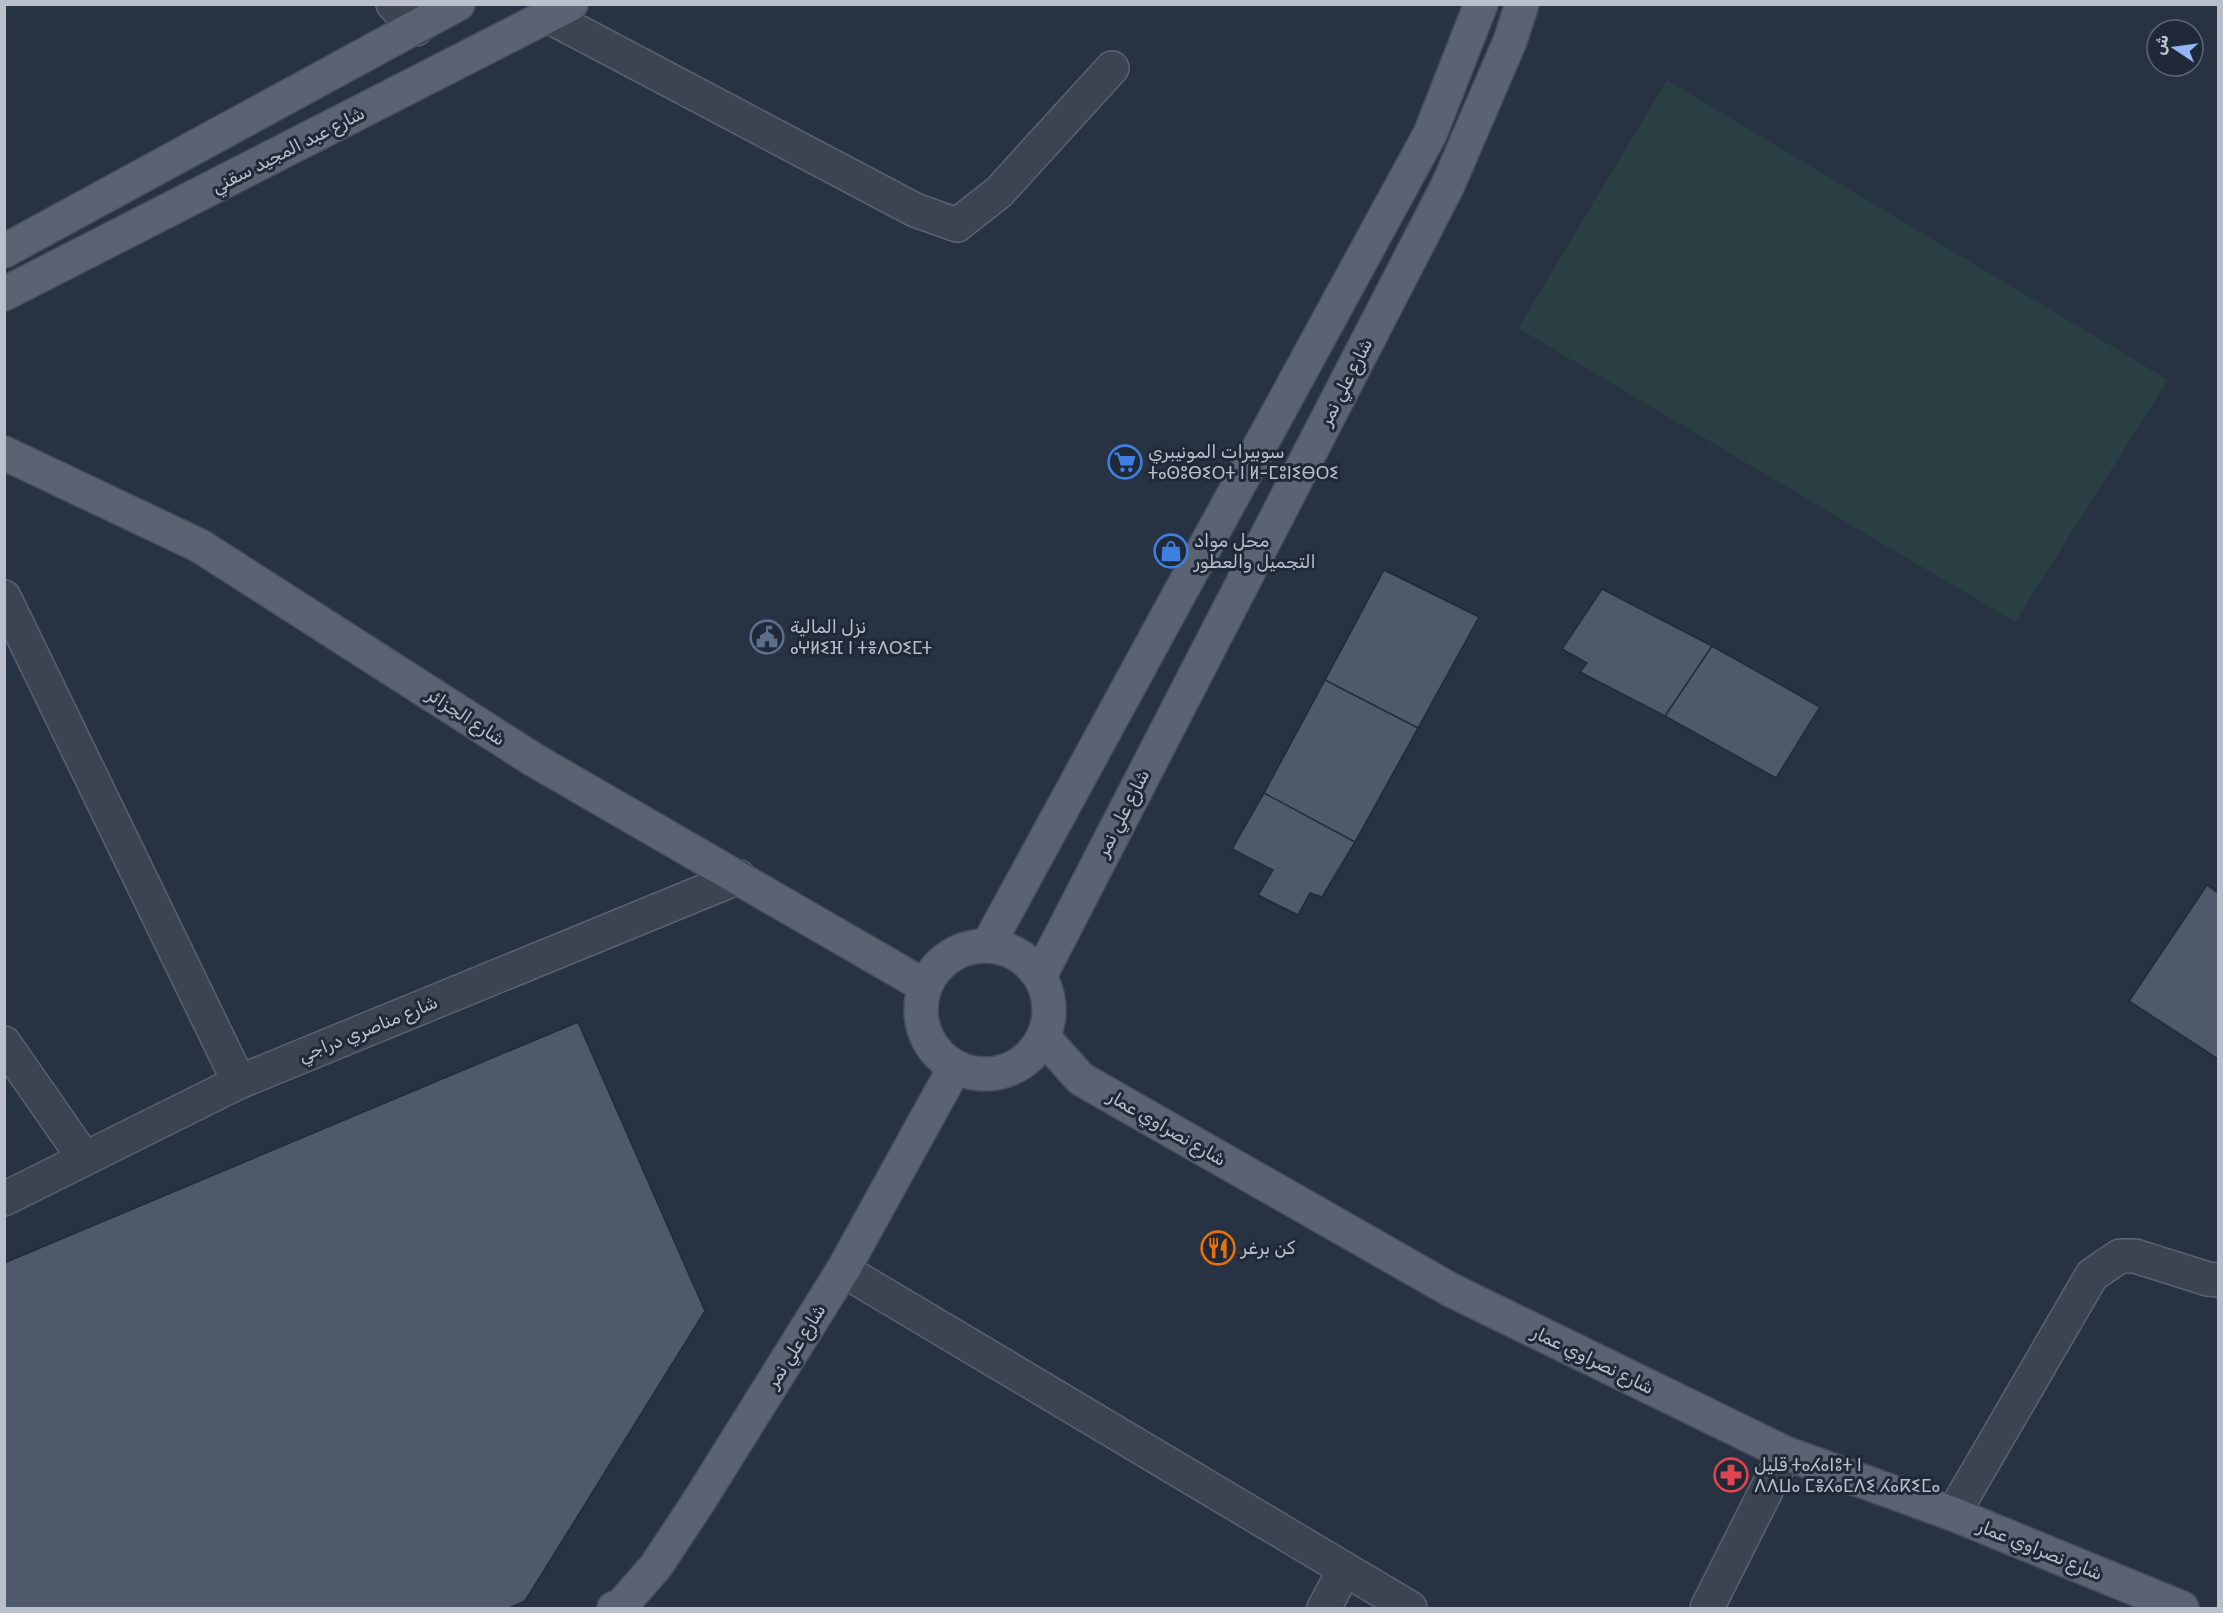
<svg xmlns="http://www.w3.org/2000/svg" width="2223" height="1613" font-family="Rubik,'Noto Sans Arabic','Noto Sans Tifinagh',sans-serif">
	<style>
		.green { fill: #293f43 }
		.building { fill: #4e596b; stroke: #222b39; stroke-width: 1.5 }
		.lines { fill: none; stroke-linecap: round; stroke-linejoin: round }
		.minor-casing { stroke: #5a626f; stroke-width: 36 }
		.major-casing { stroke: #454d5b; stroke-width: 36 }
		.minor { stroke: #3c4452; stroke-width: 33 }
		.major { stroke: #5a6372; stroke-width: 33 }
		.labels { text-anchor: middle; dominant-baseline: central; stroke-width: 6; stroke-linejoin: round; paint-order: stroke }
		.street-label { font-size: 18px; fill: #b9c0cc; stroke: #202937 }
		.poi-label { font-size: 18px; fill: #b9c0cc; stroke: #202937; text-anchor: start }
	</style>
	<rect width="100%" height="100%" fill="#273242"/>
	<path class="green" d="M1667,80L2168,380L2015,622L1518,328Z"/>
	<path class="building" d="M1384,570L1479,617L1418,728L1325,680Z
		M1602,589L1712,646L1665,716L1580,672L1587,663L1562,649Z
		M1712,646L1820,707L1776,778L1665,716Z
		M1325,680L1418,728L1355,842L1264,793Z
		M1264,793L1355,842L1322,897L1310,893L1298,915L1258,895L1273,870L1232,849Z
		M2207,885L2218,893V1059L2129,1001Z
		M578,1022L705,1311L525,1601L509,1608H4V1263Z"/>
	<g class="lines">
		<defs>
			<path id="minor" d="M393,4L416,29
				M550,17L915,210L957,225L999,192L1112,68
				M4,597L239,1082
				M4,1043L84,1158
				M4,1199L239,1082L739,877
				M843,1270L1410,1608
				M1953,1514L2092,1275L2120,1256H2135L2208,1279L2218,1280
				M1324,1608L1344,1571
				M1707,1608L1785,1453"/>
			<path id="major" d="M4,251L458,4
				M4,294L571,4
				M4,453L200,546L534,760L925,986
				M988,945L1430,134L1481,4
				M921 1010a64 64 0 1 1 128 0a64 64 0 1 1-128 0Z
				M1040,976L1448,185L1510,41L1522,4
				M1044,1038L1081,1079L1451,1290L1785,1453L1953,1514L2182,1608
				M614,1608L621,1606L656,1566L699,1501L843,1270L955,1067"/>
		</defs>
		<use href="#minor" class="minor-casing"/>
		<use href="#major" class="major-casing"/>
		<use href="#minor" class="minor"/>
		<use href="#major" class="major"/>
	</g>
	<defs>
		<symbol id="supermarket-ring" viewBox="-11 -11 22 22"><circle r="9.5" fill="#202937" stroke="#3f7fe0" stroke-width="1.5"/><path d="M-6-5.5h2.5l.6 2H6L4.5 2H-2.5L-4.4-4H-6ZM-1.5 3.2a1.3 1.3 0 1 0 .1 0ZM3 3.2a1.3 1.3 0 1 0 .1 0Z" fill="#3f7fe0"/></symbol>
		<symbol id="shop-ring" viewBox="-11 -11 22 22"><circle r="9.5" fill="#202937" stroke="#3f7fe0" stroke-width="1.5"/><path d="M-5-2.5h2.3a2.7 3.5 0 0 1 5.4 0H5L5.5 6h-11ZM-1.5-2.5h3a1.5 2.3 0 0 0-3 0Z" fill="#3f7fe0"/></symbol>
		<symbol id="civic-ring" viewBox="-11 -11 22 22"><circle r="9.5" fill="#202937" stroke="#5c6f8a" stroke-width="1.5"/><path d="M-.6-6.5H3V-4.5H.6V-3L4-1V1h2V6H-6V1h2V-1L-.6-3ZM-1.2 2.5V6h2.4V2.5Z" fill="#5c6f8a"/></symbol>
		<symbol id="restaurant-ring" viewBox="-11 -11 22 22"><circle r="9.5" fill="#202937" stroke="#e8710a" stroke-width="1.5"/><path d="M-5-6h1v4h1v-4h1v4h1v-4h1v5L-1.5 .5V6h-2V.5L-5-1ZM5-6V6H3V1.5H1.5Q1.5-4 5-6Z" fill="#e8710a"/></symbol>
		<symbol id="pharmacy-ring" viewBox="-11 -11 22 22"><circle r="9.5" fill="#202937" stroke="#e0444e" stroke-width="1.5"/><path d="M-2-6h4v4h4v4h-4v4h-4v-4h-4v-4h4Z" fill="#e0444e"/></symbol>
	</defs>
	<g fill-rule="evenodd">
		<use href="#supermarket-ring" x="1106" y="443" width="38" height="38"/>
		<use href="#shop-ring" x="1152" y="532" width="38" height="38"/>
		<use href="#civic-ring" x="748" y="618" width="38" height="38"/>
		<use href="#restaurant-ring" x="1199" y="1229" width="38" height="38"/>
		<use href="#pharmacy-ring" x="1712" y="1456" width="38" height="38"/>
	</g>
	<g class="labels">
		<g class="street-label">
			<text transform="translate(288 150) rotate(-27)">شارع عبد المجيد سقني</text>
			<text transform="translate(1346 382) rotate(-63)">شارع علي نمر</text>
			<text transform="translate(466 717) rotate(33)">شارع الجزائر</text>
			<text transform="translate(1123 813) rotate(-63)">شارع علي نمر</text>
			<text transform="translate(368 1029) rotate(-22)">شارع مناصري دراجي</text>
			<text transform="translate(1167 1128) rotate(30)">شارع نصراوي عمار</text>
			<text transform="translate(796 1346) rotate(-58)">شارع علي نمر</text>
			<text transform="translate(1593 1360) rotate(26)">شارع نصراوي عمار</text>
			<text transform="translate(2040 1550) rotate(22)">شارع نصراوي عمار</text>
		</g>
		<g class="poi-label">
			<text x="1148" y="452">سوبيرات المونيبري<tspan x="1148" dy="21">ⵜⴰⵙⵓⴱⵉⵔⵜ ⵏ ⵍ-ⵎⵓⵏⵉⴱⵔⵉ</tspan></text>
			<text x="1194" y="541">محل مواد<tspan x="1194" dy="21">التجميل والعطور</tspan></text>
			<text x="790" y="627">نزل المالية<tspan x="790" dy="21">ⴰⵖⵍⵉⴼ ⵏ ⵜⴻⴷⵔⵉⵎⵜ</tspan></text>
			<text x="1241" y="1248">كن برغر</text>
			<text x="1754" y="1465">قليل ⵜⴰⵃⴰⵏⵓⵜ ⵏ<tspan x="1754" dy="21">ⴷⴷⵡⴰ ⵎⴻⵃⴰⵎⴷⵉ ⵃⴰⴽⵉⵎⴰ</tspan></text>
		</g>
	</g>
	<rect width="2223" height="1613" fill="none" stroke="#b9c0cc" stroke-width="12"/>
	<g transform="translate(2175 48) rotate(283)"><circle r="28" fill="#202937" stroke="#5d6573" stroke-width="1.5"/>
	<path d="M0-4.5L10 22L0 15L-10 22Z" fill="#93b7f6"/>
	<text y="-9" font-size="16" font-weight="bold" text-anchor="middle" fill="#b9c0cc">ش</text>
	</g>
</svg>
